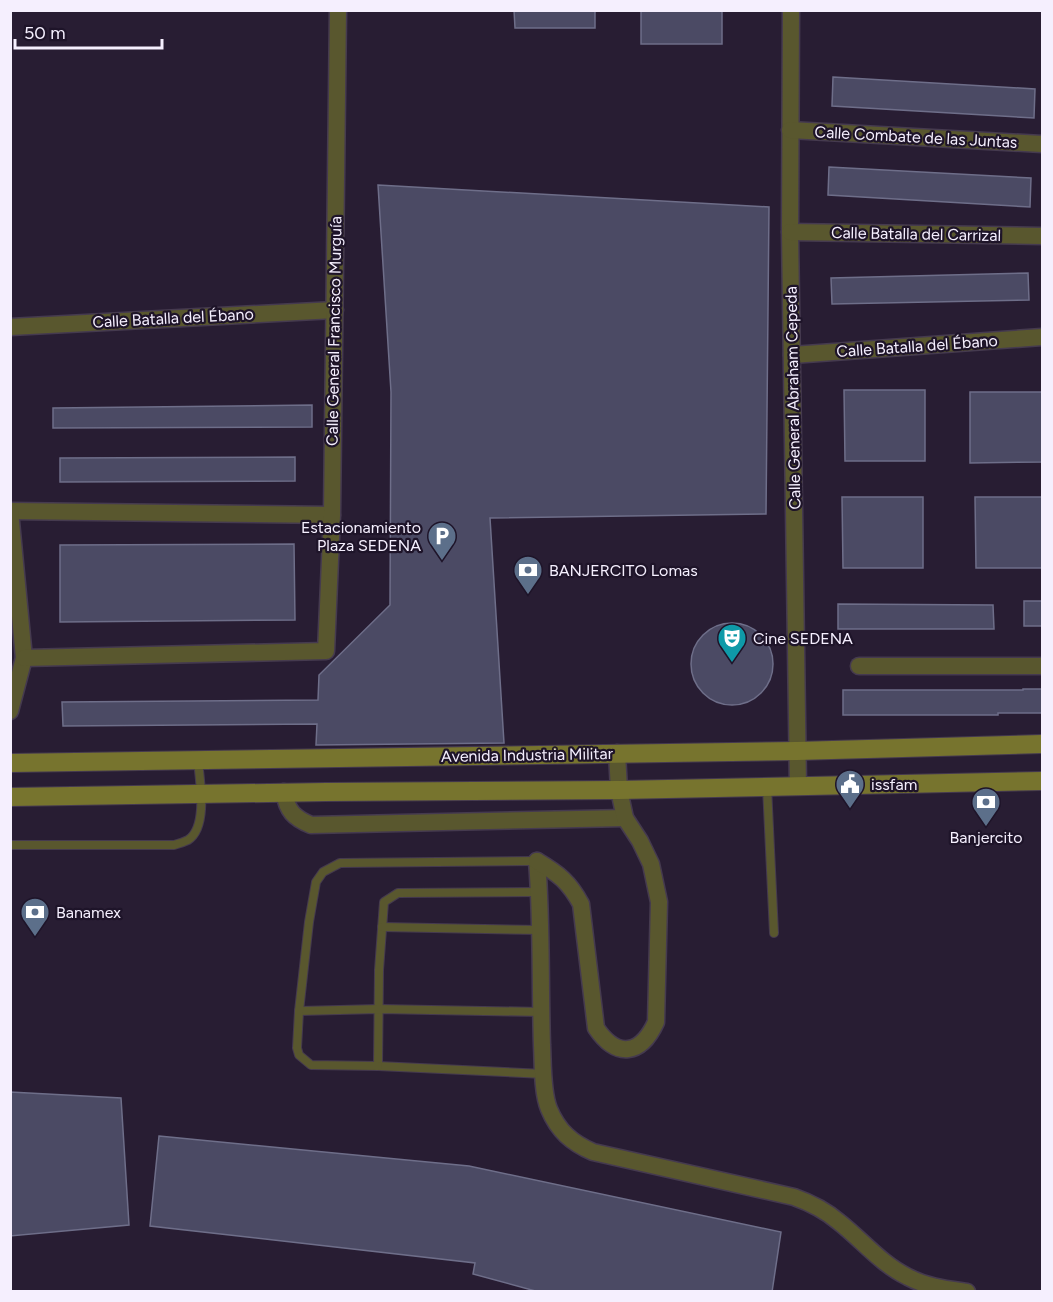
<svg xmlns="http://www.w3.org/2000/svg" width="1053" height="1302" font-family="Figtree,sans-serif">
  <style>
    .building { fill: #4b4a64; stroke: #6e6e89; stroke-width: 1.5 }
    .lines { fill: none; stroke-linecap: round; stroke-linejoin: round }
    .service-casing { stroke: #453a4f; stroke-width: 10 }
    .minor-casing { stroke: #453a4f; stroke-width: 19 }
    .secondary-casing { stroke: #453a4f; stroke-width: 20 }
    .service { stroke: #59572e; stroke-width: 8 }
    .minor { stroke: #59572e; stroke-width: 16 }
    .secondary { stroke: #77742e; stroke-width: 18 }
    .labels { text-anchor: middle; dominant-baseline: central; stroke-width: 4.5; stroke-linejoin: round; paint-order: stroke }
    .street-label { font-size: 16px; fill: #f5effe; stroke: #1e1429 }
    .poi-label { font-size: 16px; fill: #f5effe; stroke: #1e1429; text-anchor: start }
  </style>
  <rect width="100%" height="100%" fill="#281d33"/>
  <!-- building -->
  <g class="building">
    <path d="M514,10H595V28H515Z"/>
    <rect x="641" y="10" width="81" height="34"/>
    <path d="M833,77L1035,89L1034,118L832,106Z"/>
    <path d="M829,167L1031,178L1030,207L828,195Z"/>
    <path d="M378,185L769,207L766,514L490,518L504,743L316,745L317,724L63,726L62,702L318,700L319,675L390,605L391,392Z"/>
    <path d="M1028,273L1029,300L832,304L831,278Z"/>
    <path d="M844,390H925V461H845Z"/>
    <path d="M970,392H1042V462L970,463Z"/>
    <path d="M312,405V427L53,428V408Z"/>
    <path d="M295,457V481L60,482V458Z"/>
    <path d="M842,497H923V568H843Z"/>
    <path d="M975,497H1042V568H976Z"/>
    <path d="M294,544L295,620L60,622V545Z"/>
    <rect x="1024" y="601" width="18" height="25"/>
    <path d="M838,604L993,605L994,629H838Z"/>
    <circle cx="732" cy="664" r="41"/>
    <path d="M1023,689H1042V713H998V715H843V690H1023Z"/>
    <path d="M10,1092L121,1098L129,1225L10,1236Z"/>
    <path d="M159,1136L469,1166L781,1232L772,1292H539L473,1274L475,1263L150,1226Z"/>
  </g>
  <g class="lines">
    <!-- service casing -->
    <g class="service-casing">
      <g id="service">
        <path d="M767,787L774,933"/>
        <path d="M10,845H174C178,844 184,842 188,840C208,827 200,782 198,761"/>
        <path d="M540,892L398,893L384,902L379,970L378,1066L544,1074"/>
        <path d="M382,927L541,930"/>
        <path d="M299,1011L379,1009L542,1012"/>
        <path d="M378,1066L311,1065L299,1055L297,1048L299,1011L309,922L316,882L323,872L340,863L537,861"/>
      </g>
    </g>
    <!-- minor casing -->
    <g class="minor-casing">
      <g id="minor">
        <path d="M791,10L790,232L798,786"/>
        <path d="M790,130L1042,144"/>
        <path d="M790,232L1042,236"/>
        <path d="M10,327L335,310"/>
        <path d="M792,355L1042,337"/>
        <path d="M10,511L332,515"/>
        <path d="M10,511L24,658L10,711"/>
        <path d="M24,658L326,651L332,515L338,10"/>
        <path d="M859,666H1042"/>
        <path d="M284,792C287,811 294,818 311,825L625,818"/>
        <path d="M537,861C542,922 540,984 542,1045C543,1063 542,1092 549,1109C558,1131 572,1143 593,1152L794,1197C811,1203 825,1210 839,1222C862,1240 881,1264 908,1277C927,1287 946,1289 967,1292"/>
        <path d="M537,861C559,874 569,882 581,904L596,1028C617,1059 641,1055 656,1022L659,902L651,864L640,841L625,818L619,790L617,753"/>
      </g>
    </g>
    <!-- secondary casing -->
    <g class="secondary-casing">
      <g id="secondary">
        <path d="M10,763L797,751L1042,744"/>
        <path d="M10,797L326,792L619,790L1042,781"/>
      </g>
    </g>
    <!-- service -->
    <use href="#service" class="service"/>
    <!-- minor -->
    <use href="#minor" class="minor"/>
    <!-- secondary -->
    <use href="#secondary" class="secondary"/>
  </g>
  <!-- icons -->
  <defs>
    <g id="parking-pin" transform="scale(1.5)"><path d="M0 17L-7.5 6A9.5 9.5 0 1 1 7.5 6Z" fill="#5c6f8a" stroke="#1e1429"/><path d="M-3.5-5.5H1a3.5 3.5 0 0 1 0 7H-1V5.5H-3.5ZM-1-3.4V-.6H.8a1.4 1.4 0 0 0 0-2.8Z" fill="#fff"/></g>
    <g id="bank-pin" transform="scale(1.5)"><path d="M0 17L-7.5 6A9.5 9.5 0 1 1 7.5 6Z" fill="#5c6f8a" stroke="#1e1429"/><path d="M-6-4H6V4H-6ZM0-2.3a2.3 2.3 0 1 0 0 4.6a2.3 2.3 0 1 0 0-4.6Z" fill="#fff"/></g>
    <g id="theatre-pin" transform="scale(1.5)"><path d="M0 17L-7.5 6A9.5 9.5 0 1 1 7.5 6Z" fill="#0f9aa8" stroke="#1e1429"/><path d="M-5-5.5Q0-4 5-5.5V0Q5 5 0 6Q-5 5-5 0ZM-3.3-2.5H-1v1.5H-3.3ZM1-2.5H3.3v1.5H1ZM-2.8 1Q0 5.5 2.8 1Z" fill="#fff"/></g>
    <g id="civic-pin" transform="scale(1.5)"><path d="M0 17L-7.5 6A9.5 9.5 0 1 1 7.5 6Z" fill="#5c6f8a" stroke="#1e1429"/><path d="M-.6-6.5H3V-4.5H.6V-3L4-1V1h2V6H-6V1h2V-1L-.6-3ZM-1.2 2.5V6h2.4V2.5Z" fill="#fff"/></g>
  </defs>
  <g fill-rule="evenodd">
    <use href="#parking-pin" x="442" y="536"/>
    <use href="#bank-pin" x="528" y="570"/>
    <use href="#theatre-pin" x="732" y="638"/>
    <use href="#civic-pin" x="850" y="784"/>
    <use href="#bank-pin" x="986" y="802"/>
    <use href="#bank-pin" x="35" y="912"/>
  </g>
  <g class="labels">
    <!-- street labels -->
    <g class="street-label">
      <text transform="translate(916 137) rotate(3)">Calle Combate de las Juntas</text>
      <text transform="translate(916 234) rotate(1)">Calle Batalla del Carrizal</text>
      <text transform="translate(173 318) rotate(-3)">Calle Batalla del Ébano</text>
      <text transform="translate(334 331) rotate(-89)">Calle General Francisco Murguía</text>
      <text transform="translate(917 346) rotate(-4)">Calle Batalla del Ébano</text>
      <text transform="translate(793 398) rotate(-91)">Calle General Abraham Cepeda</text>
      <text transform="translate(527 755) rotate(-1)">Avenida Industria Militar</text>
    </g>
    <!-- poi labels -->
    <g class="poi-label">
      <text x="421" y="527" text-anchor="end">Estacionamiento<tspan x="421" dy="18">Plaza SEDENA</tspan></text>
      <text x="549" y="570">BANJERCITO Lomas</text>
      <text x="753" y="638">Cine SEDENA</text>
      <text x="871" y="784">issfam</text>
      <text x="986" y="837" text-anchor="middle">Banjercito</text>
      <text x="56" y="912">Banamex</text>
    </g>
  </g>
  <!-- border -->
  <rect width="1053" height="1302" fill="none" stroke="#f5effe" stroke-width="24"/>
  <!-- scale -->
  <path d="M15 39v9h147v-9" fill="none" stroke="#f5effe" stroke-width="3"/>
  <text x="24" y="39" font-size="18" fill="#f5effe" stroke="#1e1429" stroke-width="4.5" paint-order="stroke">50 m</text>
</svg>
